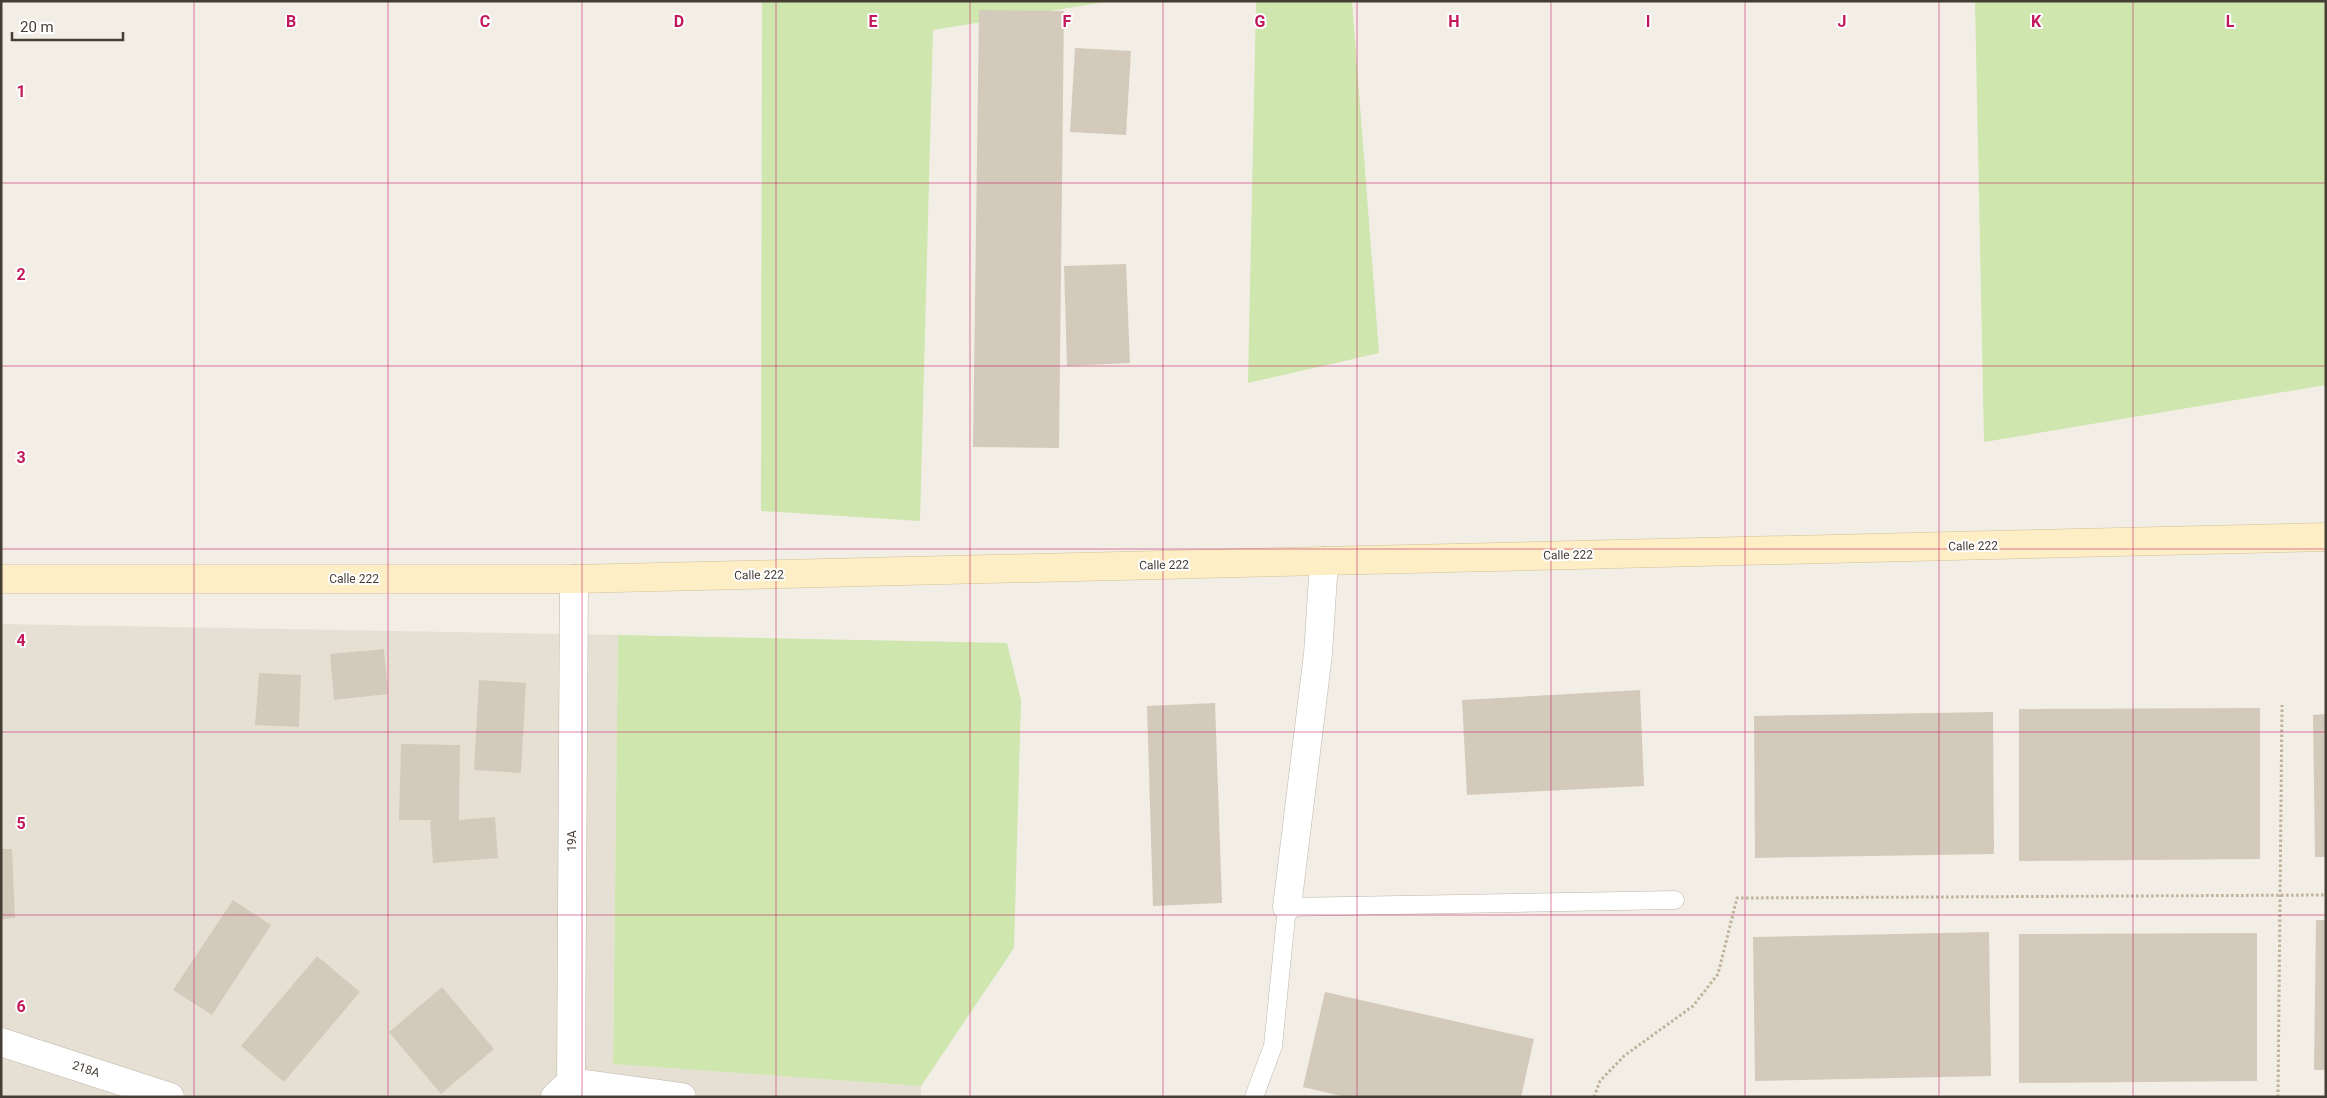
<svg xmlns="http://www.w3.org/2000/svg" width="2327" height="1098" font-family="Roboto,sans-serif">
  <style>
    .residential { fill: #e6e0d4 }
    .green { fill: #cfe6af }
    .building { fill: #d4cabb }
    .lines { fill: none; stroke-linecap: round; stroke-linejoin: round }
    .service-casing { stroke: #bdb6a9; stroke-width: 19 }
    .minor-casing { stroke: #bdb6a9; stroke-width: 29 }
    .secondary-casing { stroke: #d1c197; stroke-width: 29 }
    .path { stroke: #bfb19a; stroke-width: 3; stroke-dasharray: 2.5 2.5; stroke-linecap: butt }
    .service { stroke: #fff; stroke-width: 18 }
    .minor { stroke: #fff; stroke-width: 28 }
    .secondary { stroke: #fdeec5; stroke-width: 28 }
    .grid { fill: none; stroke: #c2185b; stroke-width: 1; stroke-opacity: 0.55 }
    .labels { text-anchor: middle; dominant-baseline: central; stroke-width: 4; stroke-linejoin: round; paint-order: stroke }
    .street-label { font-size: 12px; fill: #453e35; stroke: #fff }
    .grid-label { font-size: 16px; text-anchor: middle; font-weight: bold; fill: #c2185b; stroke: #fff; stroke-width: 4; stroke-linejoin: round; paint-order: stroke }
  </style>
  <rect width="100%" height="100%" fill="#f2eee6"/>
  <!-- residential -->
  <path class="residential" d="M1,624L618,635L613,1064L921,1086V1097H1Z"/>
  <!-- green -->
  <g class="green">
    <path d="M762,1H1111L933,30L920,521L761,511Z"/>
    <path d="M1256,1H1352L1379,353L1248,383Z"/>
    <path d="M1975,1H2326V385L1984,442Z"/>
    <path d="M618,635L1007,643L1021,700L1014,948L921,1086L613,1064Z"/>
  </g>
  <!-- building -->
  <g class="building">
    <path d="M979,10L1064,11L1059,448L973,447Z"/>
    <path d="M1075,48L1131,51L1126,135L1070,132Z"/>
    <path d="M1126,264L1130,363L1067,366L1064,266Z"/>
    <path d="M384,649L388,694L334,700L330,654Z"/>
    <path d="M259,673L301,675L299,727L255,725Z"/>
    <path d="M479,680L526,683L521,773L474,770Z"/>
    <path d="M1640,690L1644,786L1467,795L1462,700Z"/>
    <path d="M1215,703L1222,903L1153,906L1147,706Z"/>
    <path d="M2260,708V859L2019,861V709Z"/>
    <path d="M1993,712L1994,854L1755,858L1754,716Z"/>
    <path d="M2326,714V857H2315L2313,715Z"/>
    <path d="M401,744L460,745L459,820L495,817L498,858L433,863L430,822L432,820H399Z"/>
    <path d="M1,849H12L15,918L1,919Z"/>
    <path d="M233,900L271,925L212,1015L173,990Z"/>
    <path d="M2316,920H2326V1070H2314Z"/>
    <path d="M1989,932L1991,1076L1755,1081L1753,937Z"/>
    <path d="M2257,933V1081L2019,1083V934Z"/>
    <path d="M317,956L360,992L284,1082L241,1046Z"/>
    <path d="M442,987L494,1049L441,1094L389,1032Z"/>
    <path d="M1325,992L1534,1039L1521,1097H1346L1303,1087Z"/>
  </g>
  <g class="lines">
    <!-- service casing -->
    <g class="service-casing">
      <path id="service" d="M1254,1097L1273,1046L1287,907L1675,900"/>
    </g>
    <!-- minor casing -->
    <g class="minor-casing">
      <g id="minor">
        <path d="M1287,907L1318,654L1324,561"/>
        <path d="M1,1042L170,1097"/>
        <path d="M571,1082L682,1097"/>
        <path d="M555,1097L571,1082L574,579"/>
      </g>
    </g>
    <!-- secondary casing -->
    <g class="secondary-casing">
      <path id="secondary" d="M1,579H574L2326,537"/>
    </g>
    <!-- path -->
    <g class="path">
      <path d="M1594,1097L1600,1081L1624,1056L1693,1006L1718,974L1737,898L2326,895"/>
      <path d="M2278,1097L2282,705"/>
    </g>
    <!-- service -->
    <use href="#service" class="service"/>
    <!-- minor -->
    <use href="#minor" class="minor"/>
    <!-- secondary -->
    <use href="#secondary" class="secondary"/>
  </g>
  <!-- grid -->
  <path class="grid" d="M194,1V1097M388,1V1097M582,1V1097M776,1V1097M970,1V1097M1163,1V1097M1357,1V1097M1551,1V1097M1745,1V1097M1939,1V1097M2133,1V1097M1,183H2326M1,366H2326M1,549H2326M1,732H2326M1,915H2326"/>
  <g class="labels">
    <!-- street labels -->
    <g class="street-label">
      <text transform="translate(1973 546) rotate(-1)">Calle 222</text>
      <text transform="translate(1568 555) rotate(-1)">Calle 222</text>
      <text transform="translate(1164 565) rotate(-1)">Calle 222</text>
      <text transform="translate(759 575) rotate(-1)">Calle 222</text>
      <text x="354" y="579">Calle 222</text>
      <text transform="translate(572 841) rotate(-90)">19A</text>
      <text transform="translate(86 1069) rotate(18)">218A</text>
    </g>
  </g>
  <g class="grid-label">
    <text x="291" y="27">B</text>
    <text x="485" y="27">C</text>
    <text x="679" y="27">D</text>
    <text x="873" y="27">E</text>
    <text x="1067" y="27">F</text>
    <text x="1260" y="27">G</text>
    <text x="1454" y="27">H</text>
    <text x="1648" y="27">I</text>
    <text x="1842" y="27">J</text>
    <text x="2036" y="27">K</text>
    <text x="2230" y="27">L</text>
    <text x="21" y="97">1</text>
    <text x="21" y="280">2</text>
    <text x="21" y="463">3</text>
    <text x="21" y="646">4</text>
    <text x="21" y="829">5</text>
    <text x="21" y="1012">6</text>
  </g>
  <!-- border -->
  <rect width="2327" height="1098" fill="none" stroke="#453e35" stroke-width="5"/>
  <!-- scale -->
  <path d="M12 32v8h111v-8" fill="none" stroke="#453e35" stroke-width="2.5"/>
  <text x="20" y="32" font-size="15" fill="#453e35" stroke="#ffffff" stroke-width="4" paint-order="stroke">20 m</text>
</svg>
